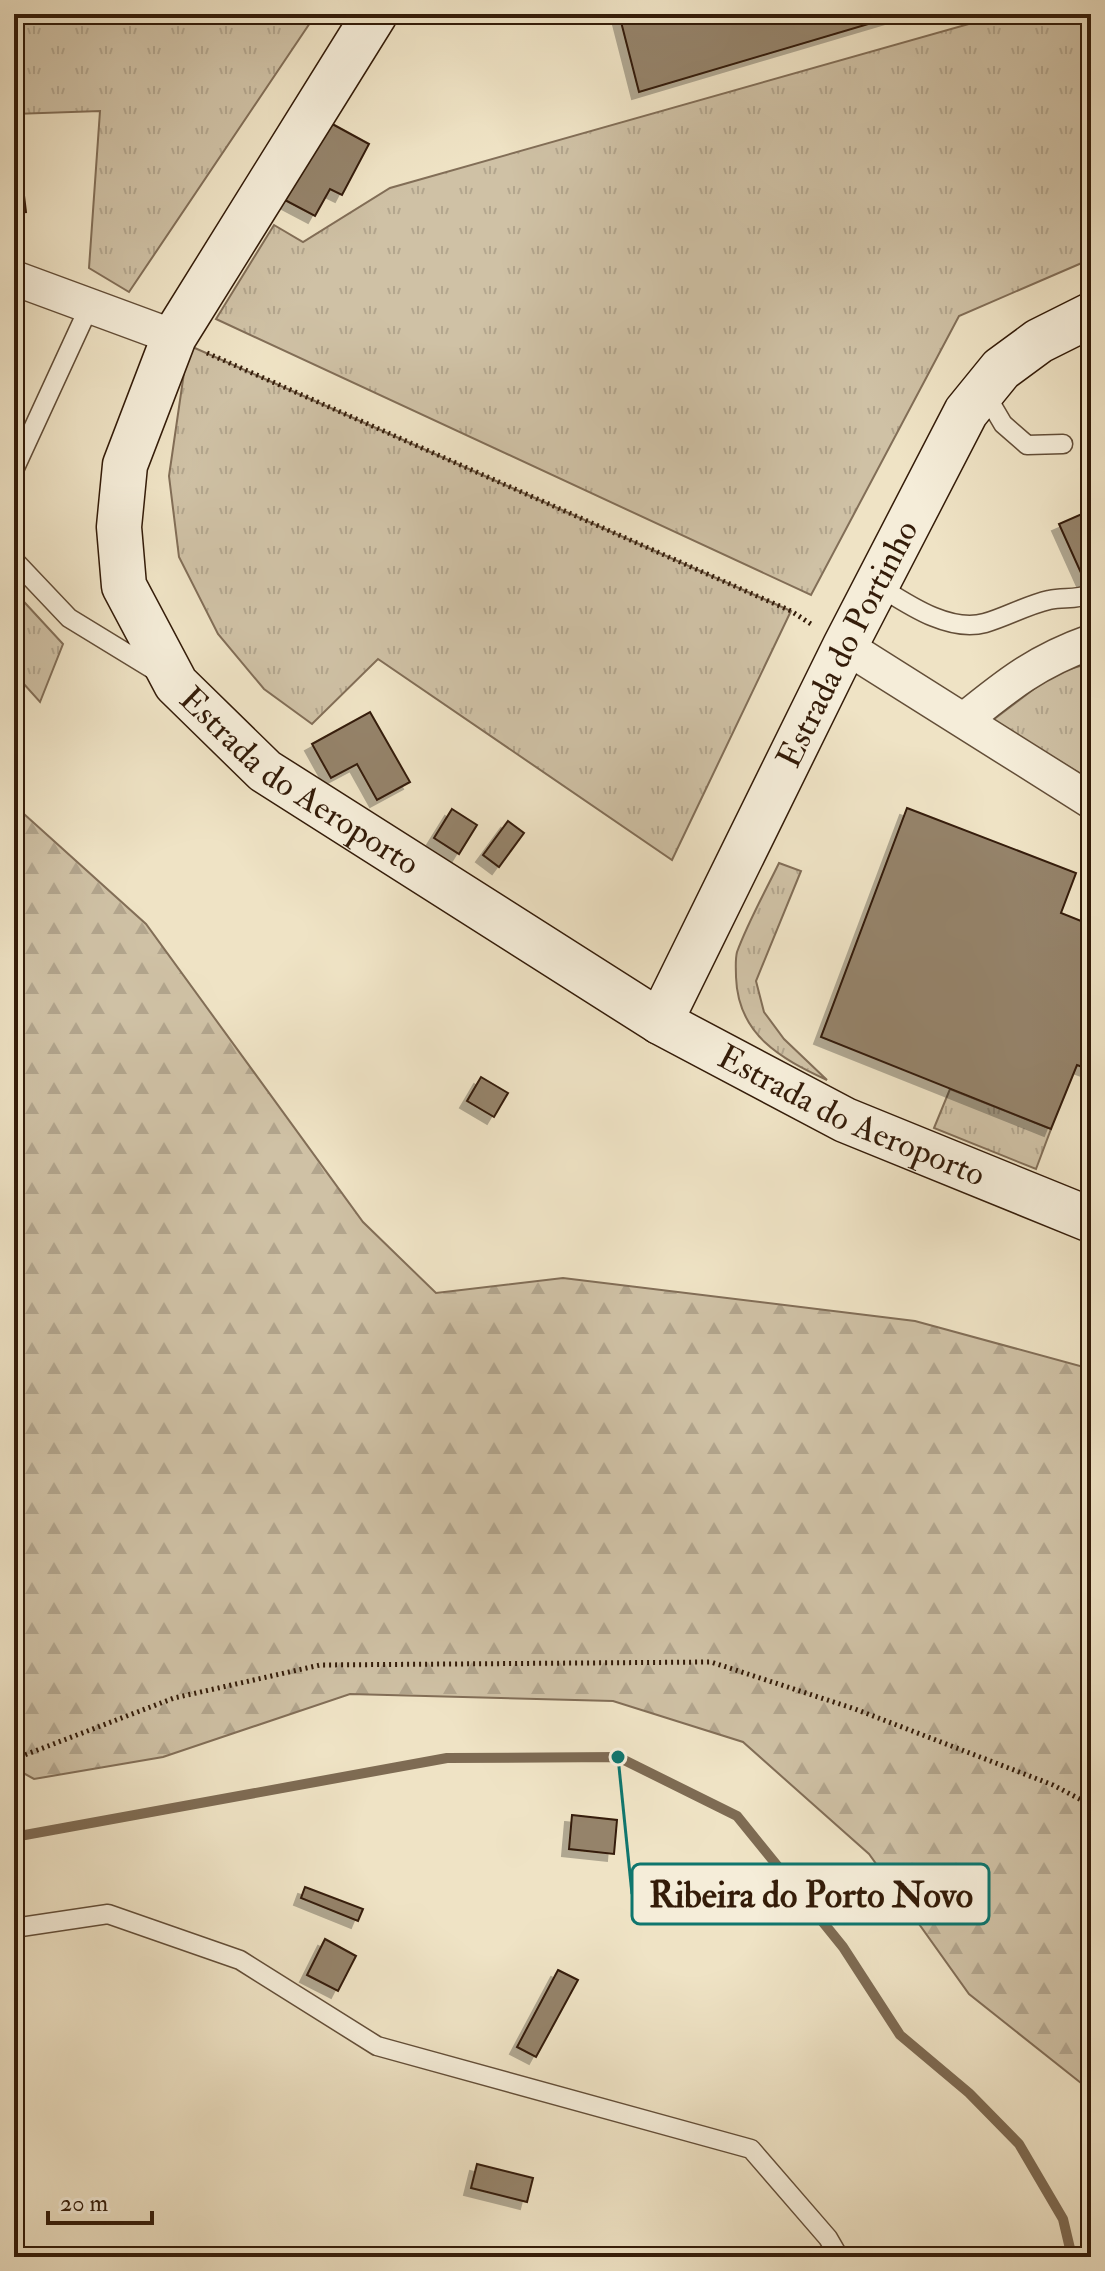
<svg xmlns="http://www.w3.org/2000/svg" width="1105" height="2271" font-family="'IM FELL Double Pica',serif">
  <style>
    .grass { fill: url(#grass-tufts); stroke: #826e57; stroke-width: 2 }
    .forest { fill: url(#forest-firs); stroke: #826e57; stroke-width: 2 }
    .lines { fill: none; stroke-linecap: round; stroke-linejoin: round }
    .stream { stroke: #7e6b53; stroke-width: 10 }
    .building { fill: #95836b; stroke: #341c09; stroke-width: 2; filter: url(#shadow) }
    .lane-casing { stroke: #634e38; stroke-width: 21 }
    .street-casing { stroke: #634e38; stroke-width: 37 }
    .secondary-casing { stroke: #341c09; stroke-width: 47 }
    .path { stroke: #341c09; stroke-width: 5; stroke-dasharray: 2 4; stroke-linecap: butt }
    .lane { stroke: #f5edd9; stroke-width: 18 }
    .street { stroke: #f5edd9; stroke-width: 34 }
    .secondary { stroke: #f5edd9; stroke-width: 44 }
    .labels { text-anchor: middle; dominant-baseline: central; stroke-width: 6; stroke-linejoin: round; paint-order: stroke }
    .street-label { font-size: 34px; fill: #341c09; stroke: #f5edd9 }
    .leader { fill: none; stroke: #0f766e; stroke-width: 3 }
    .callout-dot { fill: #0f766e; stroke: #f5edd9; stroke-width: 3 }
    .callout { fill: #f5edd9; stroke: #0f766e; stroke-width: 3 }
    .callout-label { font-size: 36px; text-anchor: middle; font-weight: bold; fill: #341c09 }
  </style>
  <defs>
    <pattern id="grass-tufts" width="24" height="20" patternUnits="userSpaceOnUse" patternTransform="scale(2)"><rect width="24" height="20" fill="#cfc1a5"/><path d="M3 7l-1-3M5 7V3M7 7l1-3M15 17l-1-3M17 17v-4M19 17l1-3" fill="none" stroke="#b2a58d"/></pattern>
    <pattern id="forest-firs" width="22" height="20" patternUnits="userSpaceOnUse" patternTransform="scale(2)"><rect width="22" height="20" fill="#cfc1a5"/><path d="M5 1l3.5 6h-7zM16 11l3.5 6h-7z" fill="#b2a58d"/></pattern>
    <filter id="shadow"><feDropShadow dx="-7" dy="7" stdDeviation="0" flood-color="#0004"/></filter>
  </defs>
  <rect width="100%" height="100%" fill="#efe3c5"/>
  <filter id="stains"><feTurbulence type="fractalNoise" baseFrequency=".0025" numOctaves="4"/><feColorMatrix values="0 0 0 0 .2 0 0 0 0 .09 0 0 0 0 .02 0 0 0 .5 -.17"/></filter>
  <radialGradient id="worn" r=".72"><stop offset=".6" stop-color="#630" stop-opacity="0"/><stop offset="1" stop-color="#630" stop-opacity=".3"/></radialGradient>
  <!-- grass -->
  <g class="grass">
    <path d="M14,14H316L129,292L89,268L100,111L14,114Z"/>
    <path d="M1004,14H1091V259L959,316L811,595L216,319L274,225L303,242L390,188Z"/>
    <path d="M188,345L791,611L672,860L378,659L312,724L264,689L218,634L179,557L169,476Z"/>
    <path d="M14,591L63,644L40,702L14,673Z"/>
    <path d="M1091,663V780L1011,732L989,723L1055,673Z"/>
    <path d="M779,863L801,871L756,981L764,1012L784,1039L827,1080C780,1058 738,1035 736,977C736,969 735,960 737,952C748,922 765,892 779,863Z"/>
    <path d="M950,1089L1051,1129L1036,1169L934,1128Z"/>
  </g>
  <!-- forest -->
  <path class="forest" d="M14,805L146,924L363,1222L436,1293L563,1278L915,1321L1091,1369V2091L969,1994L869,1854L743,1742L613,1701L350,1694L163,1757L34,1779L14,1768Z"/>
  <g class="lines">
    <!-- stream -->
    <path class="stream" d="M14,1837L447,1758L618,1757L737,1816L843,1947L900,2035L969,2093L1019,2144L1063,2219L1072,2257"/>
  </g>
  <!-- building -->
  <g class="building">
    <path d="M619,14H902L639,92Z"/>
    <path d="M325,120L369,144L342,195L330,189L315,216L283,199Z"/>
    <path d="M14,130H16L26,212L14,213Z"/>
    <path d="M1091,510V582L1086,584L1059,524Z"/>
    <path d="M370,712L410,782L377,800L357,764L331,778L312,744Z"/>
    <path d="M907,808L1076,873L1061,913L1091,925V959L1086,971L1091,973V1070L1077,1065L1051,1129L821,1037Z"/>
    <path d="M452,809L477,825L459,854L434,838Z"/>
    <path d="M508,821L524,833L499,867L483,855Z"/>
    <path d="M481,1077L508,1093L494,1117L467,1101Z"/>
    <path d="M572,1815L617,1820L614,1854L569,1849Z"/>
    <path d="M305,1887L363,1909L358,1921L301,1898Z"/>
    <path d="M325,1939L356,1956L338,1991L307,1975Z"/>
    <path d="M558,1970L578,1980L536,2057L517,2047Z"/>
    <path d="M477,2164L533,2178L527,2202L471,2188Z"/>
  </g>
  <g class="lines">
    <!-- lane casing -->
    <g class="lane-casing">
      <g id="lane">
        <path d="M983,390L1003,424L1027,445L1063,444"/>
        <path d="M14,470L90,305"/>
        <path d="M14,560L69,618L159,673"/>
        <path d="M877,585C906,603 948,633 985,623C1006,617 1027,605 1049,600C1065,597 1075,600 1091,594"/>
        <path d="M14,1928L108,1914L240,1960L377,2046L751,2149L828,2238L839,2257"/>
      </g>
    </g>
    <!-- street casing -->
    <g class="street-casing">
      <g id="street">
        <path d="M14,278L174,337"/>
        <path d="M845,646L1091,801"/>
        <path d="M964,720C1007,685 1037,661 1091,642"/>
      </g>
    </g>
    <!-- secondary casing -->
    <g class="secondary-casing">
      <g id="secondary">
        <path id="s1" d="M375,14L174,337L125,465L119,527L124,586L176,684L265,771L660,1022L845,1120L1091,1220"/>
        <path id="s2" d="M660,1022L845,646L966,412L1001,369L1039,341L1091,315"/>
      </g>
    </g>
    <!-- path -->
    <g class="path">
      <path d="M207,353L791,611L814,626"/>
      <path d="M14,1759L174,1698L320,1665L711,1662L855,1709L1053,1785L1091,1805"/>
    </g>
    <!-- lane -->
    <use href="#lane" class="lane"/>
    <!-- street -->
    <use href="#street" class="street"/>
    <!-- secondary -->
    <use href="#secondary" class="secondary"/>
  </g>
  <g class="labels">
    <!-- street labels -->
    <g class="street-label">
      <text stroke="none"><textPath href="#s2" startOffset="422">Estrada do Portinho</textPath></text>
      <text stroke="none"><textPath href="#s1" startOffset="908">Estrada do Aeroporto</textPath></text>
      <text stroke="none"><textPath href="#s1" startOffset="1556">Estrada do Aeroporto</textPath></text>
    </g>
  </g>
  <!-- callouts -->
  <path class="leader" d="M618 1757L632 1894"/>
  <circle class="callout-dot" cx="618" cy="1757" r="8"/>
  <rect class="callout" x="632" y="1864" width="357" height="60" rx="8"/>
  <g class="callout-label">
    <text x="811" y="1907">Ribeira do Porto Novo</text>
  </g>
  <!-- margin -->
  <rect width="1105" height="2271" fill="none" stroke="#efe3c5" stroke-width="48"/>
  <rect x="16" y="16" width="1073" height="2239" fill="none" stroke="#341c09" stroke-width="4"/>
  <rect x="24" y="24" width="1057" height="2223" fill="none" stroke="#341c09" stroke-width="2"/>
  <!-- scale -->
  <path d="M48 2211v12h104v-12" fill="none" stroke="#341c09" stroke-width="4"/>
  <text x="60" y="2211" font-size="24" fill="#341c09" stroke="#f5edd9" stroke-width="6" paint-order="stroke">20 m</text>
  <rect width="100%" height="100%" filter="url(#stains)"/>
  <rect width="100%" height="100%" fill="url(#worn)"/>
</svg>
